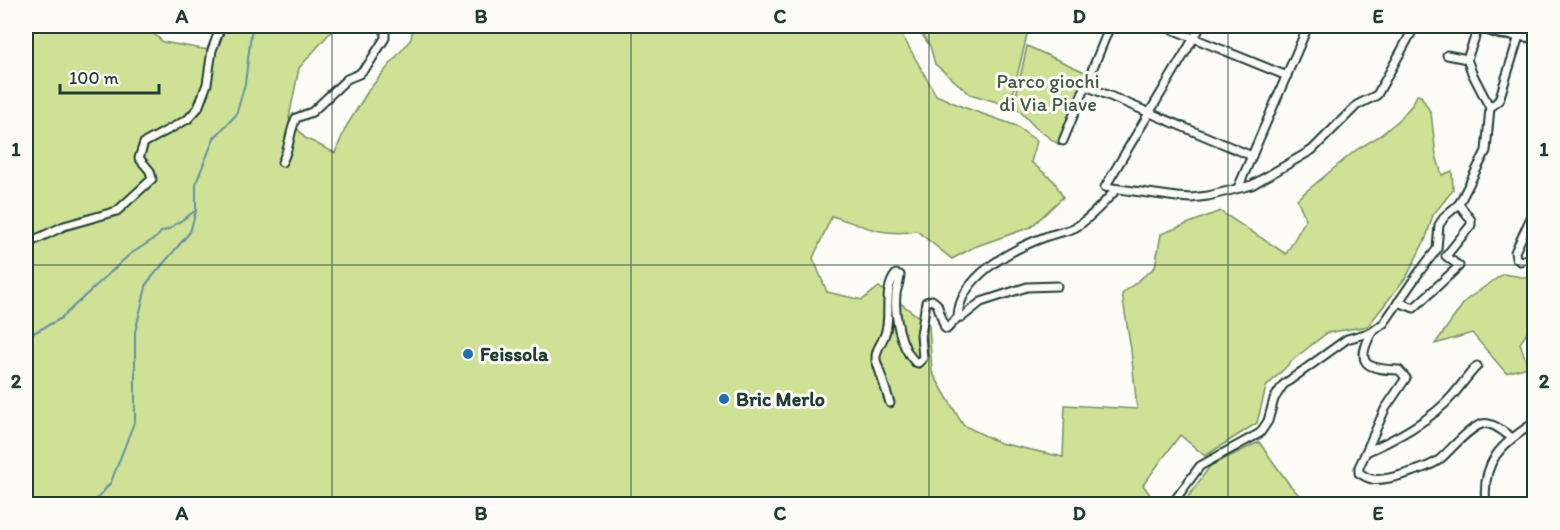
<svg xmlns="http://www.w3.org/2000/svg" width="1560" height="530" font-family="Itim,sans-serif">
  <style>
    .green { fill: #cee195; stroke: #768f64; stroke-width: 1.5 }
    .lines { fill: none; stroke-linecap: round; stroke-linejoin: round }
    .stream { stroke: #638fa4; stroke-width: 2 }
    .street-casing { stroke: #1f3d34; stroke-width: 11 }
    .secondary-casing { stroke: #1f3d34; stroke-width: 14 }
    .street { stroke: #fdfcf7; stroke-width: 7 }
    .secondary { stroke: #fdfcf7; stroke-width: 9 }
    .grid { fill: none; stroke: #1f3d34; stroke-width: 1.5; stroke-opacity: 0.55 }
    .poi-dot { fill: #1f6fb2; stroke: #fdfcf7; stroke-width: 2 }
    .labels { text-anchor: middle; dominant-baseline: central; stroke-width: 6; stroke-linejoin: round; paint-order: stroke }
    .park-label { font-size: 20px; fill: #425e47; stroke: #fdfcf7 }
    .poi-label { font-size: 20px; font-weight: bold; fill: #1f3d34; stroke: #fdfcf7; text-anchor: start }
    .neatline { fill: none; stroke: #1f3d34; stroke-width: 2 }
    .grid-label { font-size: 20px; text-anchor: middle; font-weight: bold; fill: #1f3d34 }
  </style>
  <rect width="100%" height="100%" fill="#fdfcf7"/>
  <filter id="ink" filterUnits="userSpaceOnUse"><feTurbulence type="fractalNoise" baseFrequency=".0167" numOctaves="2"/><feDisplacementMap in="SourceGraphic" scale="12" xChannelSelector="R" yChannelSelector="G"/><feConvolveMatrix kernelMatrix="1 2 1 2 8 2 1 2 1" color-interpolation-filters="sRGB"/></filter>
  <g filter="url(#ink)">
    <!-- green -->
    <g class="green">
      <path d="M26,26H145L163,42L209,50C206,72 205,99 187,115C175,126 156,133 142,141L136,159L149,178L115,208L26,241Z"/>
      <path d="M227,26H336L299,68L289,118L305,138L335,153L346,127L368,91L411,39L413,26H897L936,95L963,107L1014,125L1037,141L1031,162L1054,181L1063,197L1031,227L974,247L952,259L917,231C882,237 864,226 832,216L813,258L827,292L862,300L879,287L929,325L932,372L963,425L1000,443L1063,457L1065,405L1137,409L1131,350L1122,294L1155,267L1161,234L1220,211L1286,254L1306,219L1297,199L1356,150L1378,137L1398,121L1412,105L1417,95L1421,96L1431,113L1436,155L1442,175L1452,171L1453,190L1433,215L1426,238L1407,276L1368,326L1327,333L1295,358L1266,387L1257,423L1205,456L1180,435L1143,485L1157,504H26V247L65,229L118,214L156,180L152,170L143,157L147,145L190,122L200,110L210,85L215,51Z"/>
      <path d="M916,26H1007L1028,31L1010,106L970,94L935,64L930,46Z"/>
      <path d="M1027,46L1087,73L1058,144L1036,128L1014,105Z"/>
      <path d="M1503,274L1534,279C1534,307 1538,320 1520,343L1528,367L1506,373L1472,333L1435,344L1466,300Z"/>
      <path d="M1259,442L1289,484L1307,504H1183L1210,466Z"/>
    </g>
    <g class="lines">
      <!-- stream -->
      <g class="stream">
        <path d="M26,337L60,319L129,255L157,237L161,232L169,229L195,211"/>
        <path d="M93,504L111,482L135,420V332L147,283L190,232L196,211V183L214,138L236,115L245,84L252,26"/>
      </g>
      <!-- street casing -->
      <g class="street-casing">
        <g id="street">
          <path d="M1164,26L1287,76"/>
          <path d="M1201,26L1105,187L1177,197L1191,198L1208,196L1252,185L1312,150L1357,105L1377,95L1415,26"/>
          <path d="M1513,35L1517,26"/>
          <path d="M1447,55L1467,59"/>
          <path d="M1086,86L1252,156"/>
          <path d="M1490,108L1499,100L1519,36"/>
          <path d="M1063,141L1110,26"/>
          <path d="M282,162C290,148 289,133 296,118L312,112L347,79L359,74L368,65L385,38V26"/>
          <path d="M1238,188L1308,26"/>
          <path d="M1534,211L1515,252L1516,258L1520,261L1534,257"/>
          <path d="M26,244L64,226L117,211L152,179L150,171L139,158L144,143L188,119L198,108L207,84L212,50L221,26"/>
          <path d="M1057,286L1027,287L981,302L962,317H958C959,277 1012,249 1045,237C1055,233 1066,232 1076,227C1091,218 1104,202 1117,189"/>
          <path d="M1398,302L1414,308L1459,266L1446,256L1471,225V220L1459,204"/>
          <path d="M1372,332C1354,365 1367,369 1399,370L1406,378L1385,409L1366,452C1394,440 1433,419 1453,395C1461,386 1468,375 1477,366"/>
          <path d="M890,403L876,360C875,349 882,344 885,334C892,315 882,291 896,274L900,275C900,282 897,287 896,294C894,315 900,347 915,362L918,363L923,358L921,335L926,302L932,300L937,304L945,328L947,329L958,317"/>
          <path d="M1366,452L1359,467V473C1363,475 1368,479 1372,479C1385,482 1428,468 1439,460C1451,450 1467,429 1482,424C1492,421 1503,432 1511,437"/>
          <path d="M1172,504L1200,466L1260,433L1268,421L1274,399L1283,385L1347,339L1372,332L1384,323L1420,271L1437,249L1439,225L1445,216L1459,204L1486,151L1490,108L1472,73L1467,59L1479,26"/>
          <path d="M1486,504C1481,462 1501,444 1534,423"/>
        </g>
      </g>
      <!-- secondary casing -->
      <g class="secondary-casing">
        <path id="secondary" d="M1479,26L1499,33L1534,37"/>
      </g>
      <!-- street -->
      <use href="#street" class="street"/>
      <!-- secondary -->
      <use href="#secondary" class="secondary"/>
    </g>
  </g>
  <!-- grid -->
  <path class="grid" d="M332,26V504M631,26V504M929,26V504M1228,26V504M26,265H1534"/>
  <!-- markers -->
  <g class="poi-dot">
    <circle cx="468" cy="354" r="6"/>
    <circle cx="724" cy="399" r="6"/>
  </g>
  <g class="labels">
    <!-- park labels -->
    <g class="park-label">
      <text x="1048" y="81">Parco giochi<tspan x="1048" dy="23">di Via Piave</tspan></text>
    </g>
    <!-- poi labels -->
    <g class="poi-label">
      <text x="480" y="354">Feissola</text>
      <text x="736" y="399">Bric Merlo</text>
    </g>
  </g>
  <!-- margin -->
  <rect width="1560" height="530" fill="none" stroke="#fdfcf7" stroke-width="66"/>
  <!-- scale -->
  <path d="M60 84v9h99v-9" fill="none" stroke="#1f3d34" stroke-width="3"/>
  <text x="69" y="84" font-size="18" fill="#1f3d34" stroke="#fdfcf7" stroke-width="4.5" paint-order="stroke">100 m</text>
  <rect x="33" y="33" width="1494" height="464" class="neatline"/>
  <g class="grid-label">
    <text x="182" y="23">A</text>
    <text x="481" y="23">B</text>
    <text x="780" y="23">C</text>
    <text x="1079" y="23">D</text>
    <text x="1378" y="23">E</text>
    <text x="16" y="156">1</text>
    <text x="1544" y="156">1</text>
    <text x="16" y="388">2</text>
    <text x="1544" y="388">2</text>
    <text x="182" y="520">A</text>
    <text x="481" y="520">B</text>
    <text x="780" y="520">C</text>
    <text x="1079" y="520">D</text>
    <text x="1378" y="520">E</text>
  </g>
</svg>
